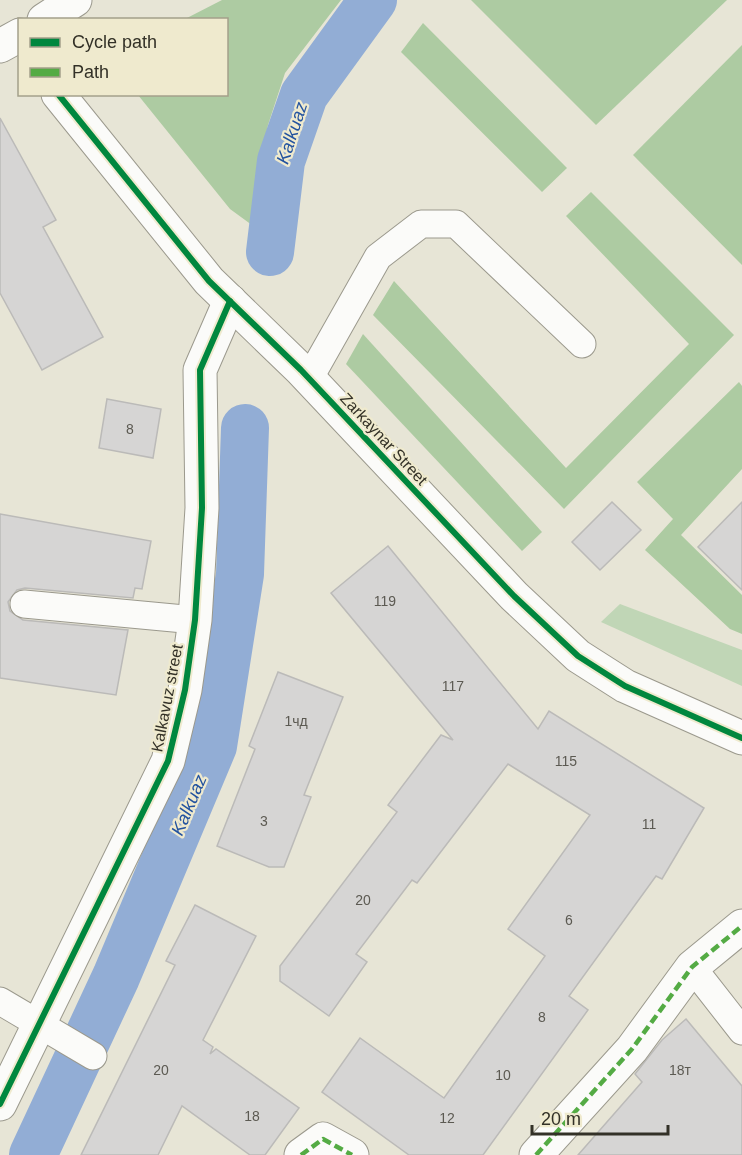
<svg xmlns="http://www.w3.org/2000/svg" width="742" height="1155" font-family="Arial,sans-serif">
  <style>
    .green { fill: #c0d6b6 }
    .forest { fill: #adcba2 }
    .lines { fill: none; stroke-linecap: round; stroke-linejoin: round }
    .canal { stroke: #92add5; stroke-width: 48 }
    .building { fill: #d6d5d4; stroke: #bbbab8; stroke-width: 1.5 }
    .lane-casing { stroke: #9b998d; stroke-width: 29 }
    .street-casing { stroke: #9b998d; stroke-width: 35 }
    .secondary-casing { stroke: #9b998d; stroke-width: 35 }
    .lane { stroke: #fbfbf9; stroke-width: 27 }
    .street { stroke: #fbfbf9; stroke-width: 33 }
    .secondary { stroke: #fbfbf9; stroke-width: 33 }
    .quiet { stroke: #54ab44; stroke-width: 4.5; stroke-dasharray: 9 4.5; stroke-linecap: butt }
    .cycleway-casing { stroke: #efeace; stroke-width: 10 }
    .cycleway { stroke: #00873e; stroke-width: 6 }
    .labels { text-anchor: middle; dominant-baseline: central; stroke-width: 4.5; stroke-linejoin: round; paint-order: stroke }
    .number-label { font-size: 14px; fill: #5c5a52 }
    .street-label { font-size: 16px; fill: #333127; stroke: #efeace }
    .water-label { font-size: 18px; font-style: italic; fill: #23539f; stroke: #efeace }
  </style>
  <rect width="100%" height="100%" fill="#e7e5d6"/>
  <!-- green -->
  <path class="green" d="M620,604L742,650V686L601,622Z"/>
  <!-- forest -->
  <g class="forest">
    <path d="M222,0H341L285,73L268,125L260,163V231L230,209L138,95L226,94V20L185,19Z"/>
    <path d="M471,0H727L596,125Z"/>
    <path d="M423,23L567,168L542,192L401,52Z"/>
    <path d="M742,45V265L633,155Z"/>
    <path d="M591,192L734,335L564,509L373,315L394,281L566,468L689,344L566,216Z"/>
    <path d="M363,334L542,532L522,551L346,364Z"/>
    <path d="M739,382L742,386V469L681,535L742,595V634L730,629L645,550L673,519L637,482Z"/>
  </g>
  <g class="lines">
    <!-- canal -->
    <g class="canal">
      <path d="M270,252L281,161L304,95L373,0"/>
      <path d="M33,1155L116,977L213,746L240,574L245,428"/>
    </g>
  </g>
  <!-- building -->
  <g class="building">
    <path d="M0,118L56,220L43,227L103,337L42,370L0,293Z"/>
    <path d="M107,399L161,409L153,458L99,448Z"/>
    <path d="M612,502L641,530L600,570L572,542Z"/>
    <path d="M742,502V590L698,547Z"/>
    <path d="M0,514L151,541L142,589L135,588L133,598L25,588L17,590L8,602L10,611L23,620L128,630L116,695L0,678Z"/>
    <path d="M388,546L538,729L549,711L704,808L662,879L656,876L569,996L588,1010L483,1155H409L322,1092L360,1038L444,1098L545,956L508,929L590,815L508,764L417,883L412,880L356,954L367,962L329,1016L280,981V966L397,812L388,805L441,735L453,740L331,593Z"/>
    <path d="M278,672L343,697L304,795L311,797L284,867H269L217,846L255,749L249,746Z"/>
    <path d="M195,905L256,936L203,1040L213,1047L210,1054L216,1049L299,1108L265,1155H250L182,1106L158,1155H81L175,965L166,961Z"/>
    <path d="M686,1019L742,1086V1155H578L642,1082L635,1074L662,1040Z"/>
  </g>
  <g class="lines">
    <!-- lane casing -->
    <g class="lane-casing">
      <g id="lane">
        <path d="M309,379L378,257L421,224H456L582,344"/>
        <path d="M24,604L195,620"/>
        <path d="M692,967L742,1031"/>
        <path d="M0,1001L93,1056"/>
      </g>
    </g>
    <!-- street casing -->
    <g class="street-casing">
      <g id="street">
        <path d="M58,94L209,281L301,370L514,596L578,656L625,686L742,738"/>
        <path d="M0,1104L168,761L185,690L195,620L202,508L200,370L230,301"/>
        <path d="M301,1155L323,1139L352,1155"/>
        <path d="M536,1155L632,1049L692,967L742,926"/>
      </g>
    </g>
    <!-- secondary casing -->
    <g class="secondary-casing">
      <g id="secondary">
        <path d="M44,20L75,0"/>
        <path d="M0,46L20,35"/>
      </g>
    </g>
    <!-- lane -->
    <use href="#lane" class="lane"/>
    <!-- street -->
    <use href="#street" class="street"/>
    <!-- secondary -->
    <use href="#secondary" class="secondary"/>
    <!-- quiet -->
    <g class="quiet">
      <path d="M301,1155L323,1139L352,1155"/>
      <path d="M536,1155L632,1049L692,967L742,926"/>
    </g>
    <!-- cycleway casing -->
    <g class="cycleway-casing">
      <g id="cycleway">
        <path d="M58,94L209,281L301,370L514,596L578,656L625,686L742,738"/>
        <path d="M0,1104L168,761L185,690L195,620L202,508L200,370L230,301"/>
      </g>
    </g>
    <!-- cycleway -->
    <use href="#cycleway" class="cycleway"/>
  </g>
  <g class="labels">
    <!-- number labels -->
    <g class="number-label">
      <text x="130" y="429">8</text>
      <text x="385" y="601">119</text>
      <text x="453" y="686">117</text>
      <text x="296" y="721">1чд</text>
      <text x="566" y="761">115</text>
      <text x="264" y="821">3</text>
      <text x="649" y="824">11</text>
      <text x="363" y="900">20</text>
      <text x="569" y="920">6</text>
      <text x="542" y="1017">8</text>
      <text x="161" y="1070">20</text>
      <text x="680" y="1070">18т</text>
      <text x="503" y="1075">10</text>
      <text x="252" y="1116">18</text>
      <text x="447" y="1118">12</text>
    </g>
    <!-- street labels -->
    <g class="street-label">
      <text transform="translate(384 439) rotate(47)">Zarkaynar Street</text>
      <text transform="translate(167 698) rotate(-79)">Kalkavuz street</text>
    </g>
    <!-- water labels -->
    <g class="water-label">
      <text transform="translate(292 133) rotate(-72)">Kalkuaz</text>
      <text transform="translate(189 805) rotate(-67)">Kalkuaz</text>
    </g>
  </g>
  <!-- legend -->
  <rect x="18" y="18" width="210" height="78" fill="#efeace" stroke="#a4a08b" stroke-width="1.5"/>
  <rect x="30" y="38" width="30" height="9" fill="#00873e" stroke="#a4a08b" stroke-width="1.5"/>
  <text x="72" y="48" font-size="18" fill="#333127">Cycle path</text>
  <rect x="30" y="68" width="30" height="9" fill="#54ab44" stroke="#a4a08b" stroke-width="1.5"/>
  <text x="72" y="78" font-size="18" fill="#333127">Path</text>
  <!-- scale -->
  <path d="M532 1125v9h136v-9" fill="none" stroke="#333127" stroke-width="3"/>
  <text x="541" y="1125" font-size="18" fill="#333127" stroke="#efeace" stroke-width="4.5" paint-order="stroke">20 m</text>
</svg>
